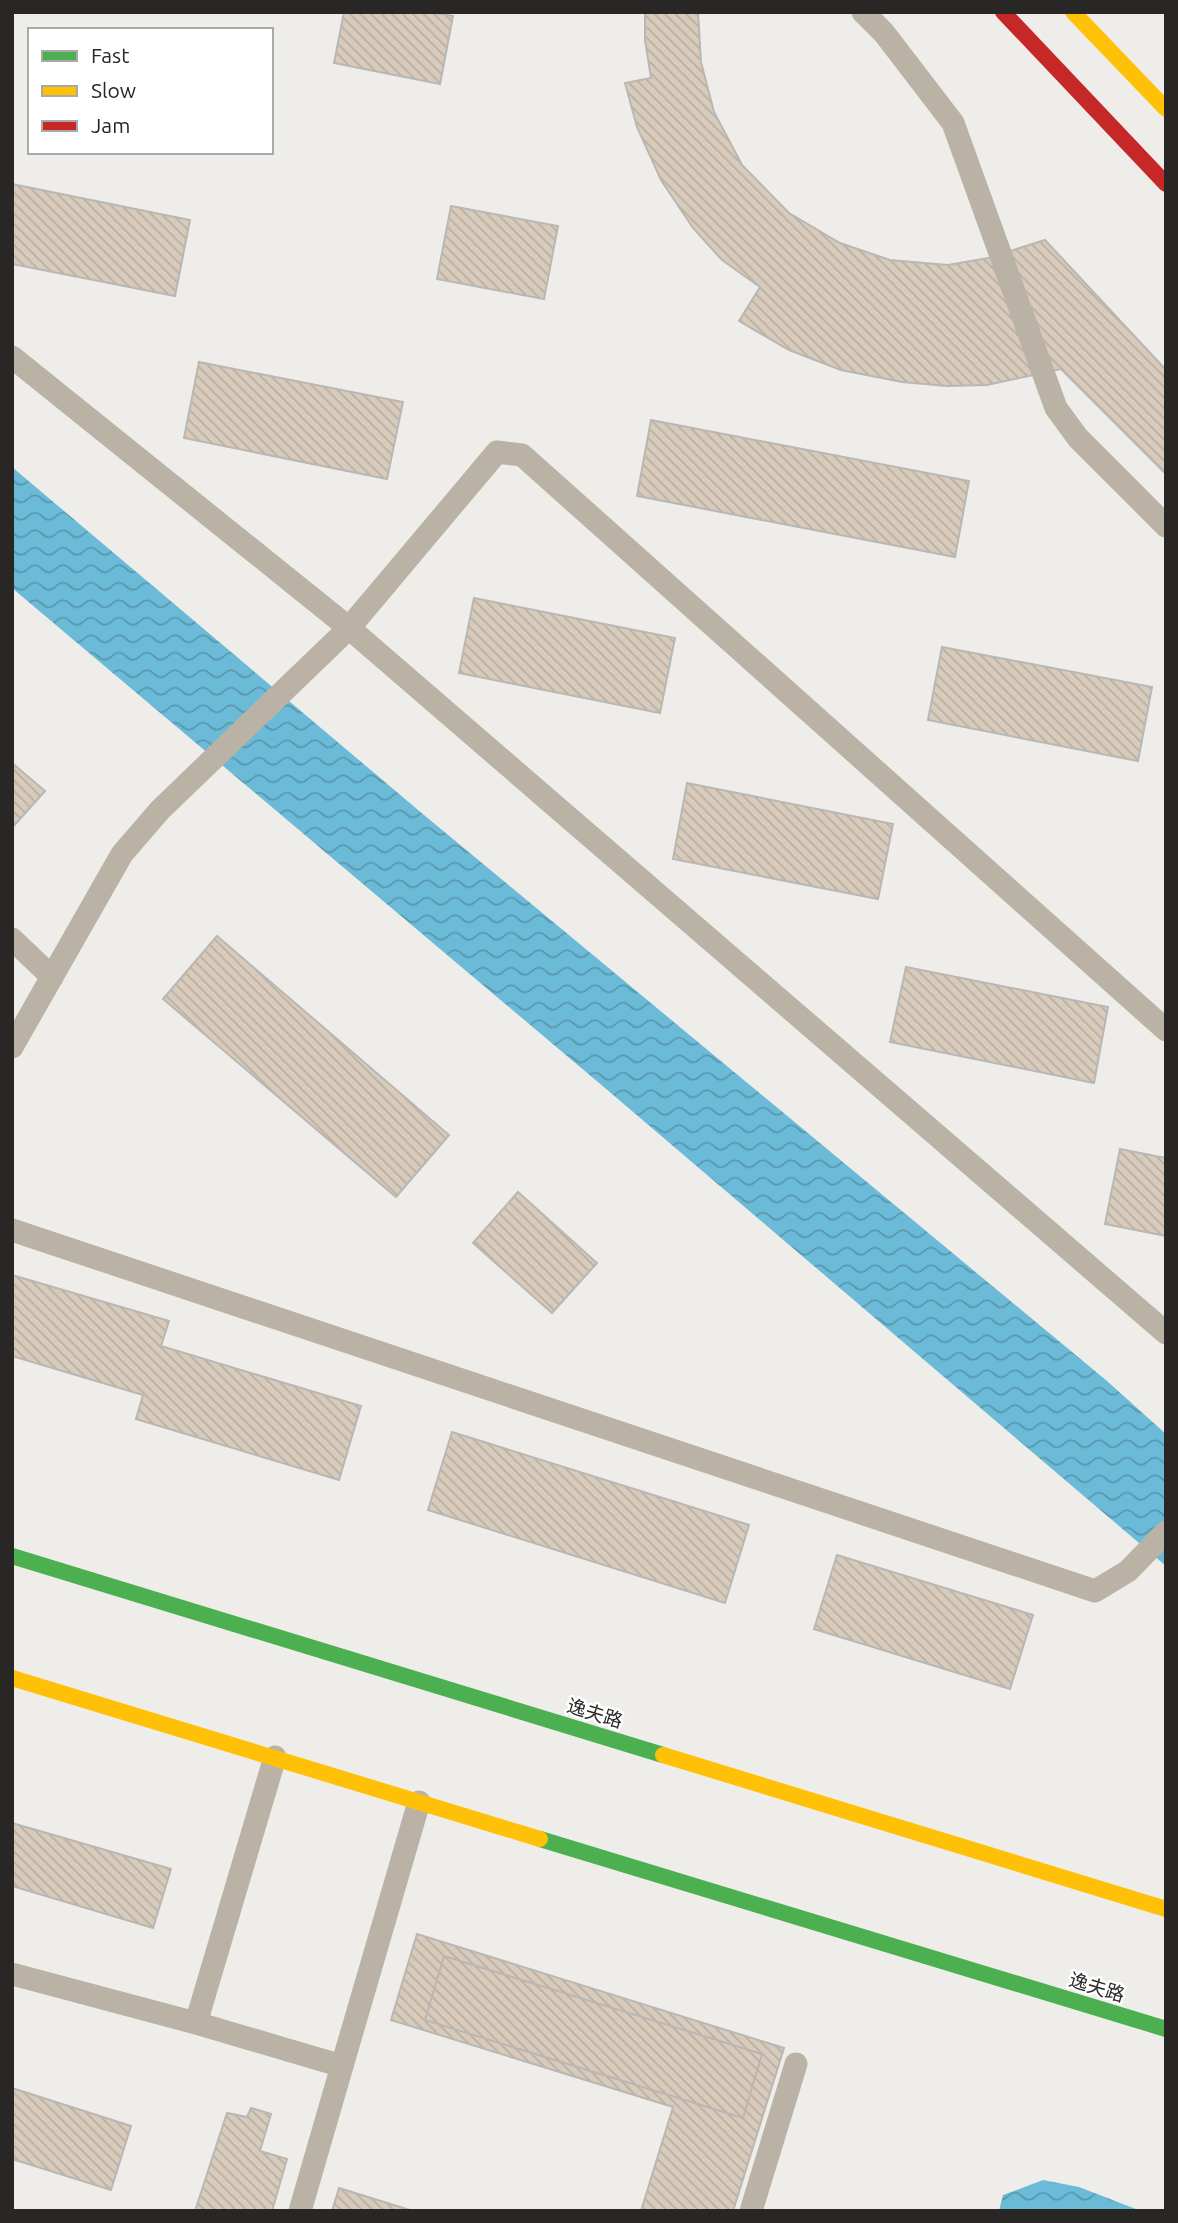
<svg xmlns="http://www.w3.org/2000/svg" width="1178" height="2223" font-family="Ubuntu,'Noto Sans SC',sans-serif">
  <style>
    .water { fill: url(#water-waves) }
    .building { fill: url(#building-back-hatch); stroke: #b9b7b4; stroke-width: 2 }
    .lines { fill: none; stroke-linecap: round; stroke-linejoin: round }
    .lane { stroke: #b9b2a5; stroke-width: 23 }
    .fast { stroke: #4caf50; stroke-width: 16 }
    .slow { stroke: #ffc107; stroke-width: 16 }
    .jam { stroke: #c62828; stroke-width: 16 }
    .labels { text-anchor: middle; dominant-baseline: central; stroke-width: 5; stroke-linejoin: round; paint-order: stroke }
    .street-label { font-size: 19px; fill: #292725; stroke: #fff }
  </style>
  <defs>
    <pattern id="water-waves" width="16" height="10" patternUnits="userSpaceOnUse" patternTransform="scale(1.75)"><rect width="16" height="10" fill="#6bbbd8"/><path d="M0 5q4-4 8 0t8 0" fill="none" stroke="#5898af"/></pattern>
    <pattern id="building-back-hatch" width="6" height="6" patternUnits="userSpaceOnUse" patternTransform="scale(1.75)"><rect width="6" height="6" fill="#d8cbbc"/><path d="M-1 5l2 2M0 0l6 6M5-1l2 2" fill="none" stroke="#b9aea1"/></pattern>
  </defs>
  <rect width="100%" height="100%" fill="#efedea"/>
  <!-- water -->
  <g class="water">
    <path d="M12,467L424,815L1107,1381L1166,1434V1566L605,1088L12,588Z"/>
    <path d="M1043,2180L1079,2187L1141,2211H999L1003,2195Z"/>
  </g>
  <!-- building -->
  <g class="building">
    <path d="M344,12H431L453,16L440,84L334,63Z"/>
    <path d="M645,12H698L701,62L714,112L742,165L789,213L840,243L890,260L948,265L988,258L1045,240L1166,370V474L1061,369L987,385L947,386L902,382L841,370L789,350L739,321L760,287L722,260L693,228L661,180L637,127L625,83L651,78L645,40Z"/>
    <path d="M12,184L190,220L175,296L12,264Z"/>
    <path d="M451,206L558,226L544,299L437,279Z"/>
    <path d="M199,362L403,402L387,479L184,438Z"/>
    <path d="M651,420L969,481L955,557L637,496Z"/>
    <path d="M474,598L675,638L660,713L459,673Z"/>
    <path d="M942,647L1152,687L1138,761L928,720Z"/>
    <path d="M12,763L45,791L12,828Z"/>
    <path d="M687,783L893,824L878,899L673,859Z"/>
    <path d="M217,936L449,1135L396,1197L163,999Z"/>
    <path d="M906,967L1108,1007L1094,1083L890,1042Z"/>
    <path d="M1120,1149L1166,1158V1236L1105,1224Z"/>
    <path d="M518,1192L597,1263L552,1313L473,1243Z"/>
    <path d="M12,1275L169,1321L161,1346L361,1406L339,1480L136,1419L143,1395L12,1356Z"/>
    <path d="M452,1432L749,1525L725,1603L428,1510Z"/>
    <path d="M837,1555L1033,1615L1010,1689L814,1629Z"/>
    <path d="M12,1823L171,1869L153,1928L12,1886Z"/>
    <path d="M417,1934L784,2048L733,2211H641L673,2107L391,2020Z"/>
    <path d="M444,1956L762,2054L743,2118L425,2020Z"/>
    <path d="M12,2088L131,2126L111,2190L12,2159Z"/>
    <path d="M251,2108L271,2114L260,2151L287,2159L272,2211H195L227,2113L247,2117Z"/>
    <path d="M339,2188L413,2211H332Z"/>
  </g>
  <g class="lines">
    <!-- lane -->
    <g class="lane">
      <path d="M863,12L884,33L953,123L1056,408L1078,438L1166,526"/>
      <path d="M12,357L349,628L1166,1333"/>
      <path d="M12,939L52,977"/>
      <path d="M12,1047L122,854L160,810L349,628L497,452L522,455L1166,1030"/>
      <path d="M12,1230L1095,1591L1128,1571L1166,1532"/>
      <path d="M12,1974L196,2023L342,2066L419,1802"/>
      <path d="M196,2023L275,1757"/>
      <path d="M300,2211L342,2066"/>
      <path d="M751,2211L796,2064"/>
    </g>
    <!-- fast -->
    <g class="fast">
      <path d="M12,1556L663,1755"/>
      <path d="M540,1839L1166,2029"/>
    </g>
    <!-- slow -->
    <g class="slow">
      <path d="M1073,12L1166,109"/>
      <path d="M12,1678L540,1839"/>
      <path d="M663,1755L1166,1909"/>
    </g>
    <!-- jam -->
    <path class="jam" d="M1003,12L1166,184"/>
  </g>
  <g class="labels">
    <!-- street labels -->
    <g class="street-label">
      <text transform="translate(595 1713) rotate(17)">逸夫路</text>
      <text transform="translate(1097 1987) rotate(17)">逸夫路</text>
    </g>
  </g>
  <!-- border -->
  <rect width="1178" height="2223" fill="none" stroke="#292725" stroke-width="28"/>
  <!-- legend -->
  <rect x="28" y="28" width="245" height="126" fill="#ffffff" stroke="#a9a9a8" stroke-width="2"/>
  <rect x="42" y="51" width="35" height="10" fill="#4caf50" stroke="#a9a9a8" stroke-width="2"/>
  <text x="91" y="63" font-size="21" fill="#292725">Fast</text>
  <rect x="42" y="86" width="35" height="10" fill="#ffc107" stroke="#a9a9a8" stroke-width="2"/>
  <text x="91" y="98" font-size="21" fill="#292725">Slow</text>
  <rect x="42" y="121" width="35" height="10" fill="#c62828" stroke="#a9a9a8" stroke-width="2"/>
  <text x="91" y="133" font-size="21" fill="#292725">Jam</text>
</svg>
